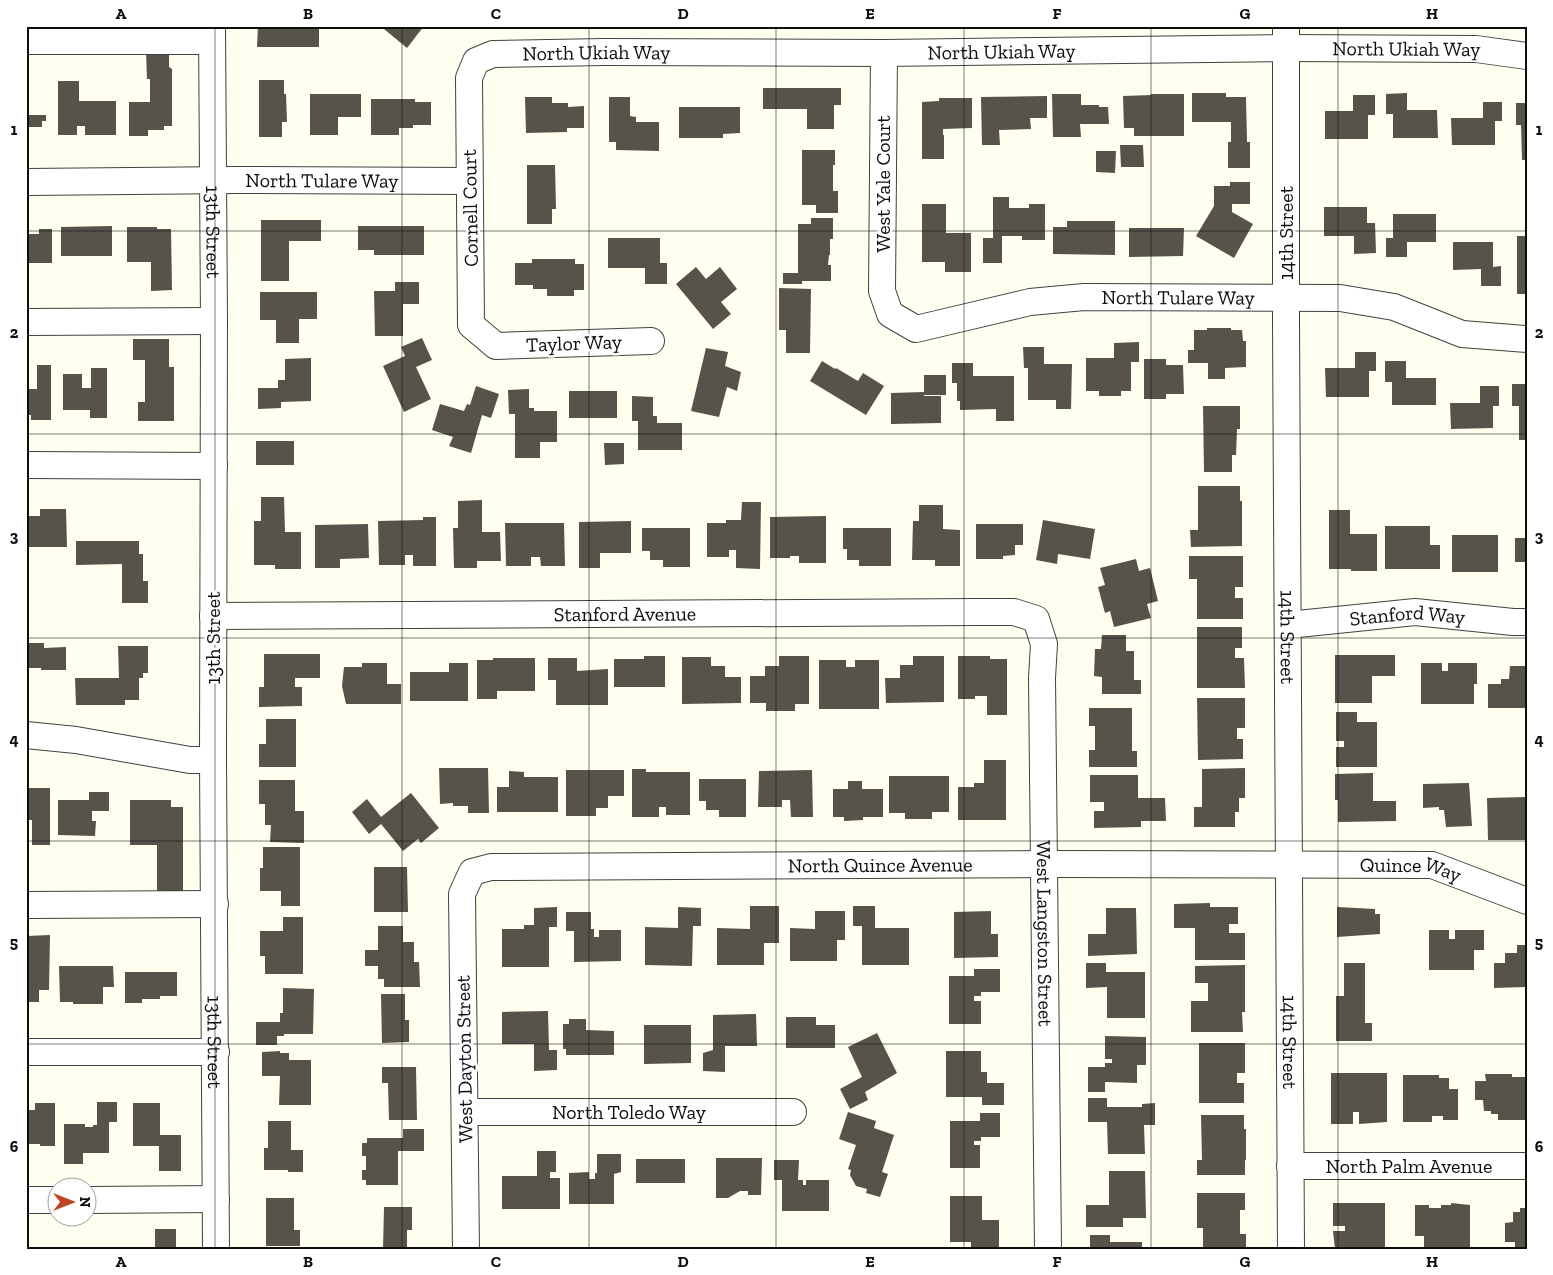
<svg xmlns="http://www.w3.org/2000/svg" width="1553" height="1275" font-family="'Zilla Slab',serif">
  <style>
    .building { fill: #57524a }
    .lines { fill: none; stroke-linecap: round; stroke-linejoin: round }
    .minor-casing { stroke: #414141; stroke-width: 28 }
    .minor { stroke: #fff; stroke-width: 26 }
    .grid { fill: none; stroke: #0e0e0e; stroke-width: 1; stroke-opacity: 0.55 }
    .labels { text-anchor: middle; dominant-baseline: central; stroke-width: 5; stroke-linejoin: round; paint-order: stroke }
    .street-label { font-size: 20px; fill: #0e0e0e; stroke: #fff }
    .neatline { fill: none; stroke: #0e0e0e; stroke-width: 2 }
    .grid-label { font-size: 16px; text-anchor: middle; font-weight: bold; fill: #0e0e0e }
  </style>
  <rect width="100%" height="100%" fill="#feffef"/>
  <!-- building -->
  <g class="building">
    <path d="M258,26H319V47H257Z"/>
    <path d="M386,26H424L407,48L384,29Z"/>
    <path d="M146,51H169V67L172,69V126H164V130H148V136H129V102H150V79H147Z"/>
    <path d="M259,80H284V94H286L287,122H282V137H259Z"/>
    <path d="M58,81H79V101H116V135H85V126H77V135H58Z"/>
    <path d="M763,88H841V105H834V129H807V109H763Z"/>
    <path d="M1192,93H1226V97H1246L1247,142H1250V168H1228V142H1231V122H1192Z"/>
    <path d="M1407,93V110H1437L1438,138H1393V114H1386V94Z"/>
    <path d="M310,94H361V117H338V135H310Z"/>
    <path d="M1052,94H1081V105H1099V107H1108L1109,124H1080L1081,137H1053Z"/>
    <path d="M1151,94H1184V136H1134V128H1124L1123,96L1151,95Z"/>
    <path d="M1353,95H1375V115H1368V139H1325V111H1353Z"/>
    <path d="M1047,96V118H1030L1031,129L999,130L1000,145H982L981,97Z"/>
    <path d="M525,97H552V103H568V107L584,106V128H567V132L526,133Z"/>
    <path d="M609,97H630V116L636,117V122H659V151L616,150V142H609Z"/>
    <path d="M939,98H972V128L943,129V135H944V159H922V102L939,101Z"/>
    <path d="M371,99H415V102H431V125H413V128H399V135H371Z"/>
    <path d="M1483,102H1502V121H1495V145H1452L1451,118H1483Z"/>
    <path d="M1516,103H1527V160H1522L1521,125H1516Z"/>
    <path d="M679,107H740V133L723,134V138H679Z"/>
    <path d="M26,115H46V121H42V127H26Z"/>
    <path d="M1120,145H1143L1144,167H1121Z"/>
    <path d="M802,150H835V165H833V191H838V213H816V205H802Z"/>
    <path d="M1096,151H1116L1115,173L1096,172Z"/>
    <path d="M527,165H555L556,209H552V224H527Z"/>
    <path d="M1230,182H1250V204H1232V212L1253,224L1234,258L1196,236L1214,206V186H1230Z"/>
    <path d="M993,197H1009V208H1029V204H1045V240H1022V236H1002V263H983V238H993Z"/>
    <path d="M922,204H946V233H971V272H945V262H922Z"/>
    <path d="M1324,207H1367V223H1375L1376,253L1354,254V236H1324Z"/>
    <path d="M1393,214H1436V242H1407V257H1386V238H1393Z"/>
    <path d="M811,218H833V239H830V255H829L828,265H831V281H802V284H783V273H798V224H811Z"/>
    <path d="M261,220H321V241H289V281H261Z"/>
    <path d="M1067,221H1115V255L1053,254V227H1067Z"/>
    <path d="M112,226V256H61V227Z"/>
    <path d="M358,226H424V255H374V250H358Z"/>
    <path d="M127,227H157V229H171L172,290L151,291V262H127Z"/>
    <path d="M1129,228H1184L1183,256L1129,257Z"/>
    <path d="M39,229H52V263H26V234H39Z"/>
    <rect x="1517" y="236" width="10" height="58"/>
    <path d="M608,238H660V263H667V284H645V268H608Z"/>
    <path d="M1453,242H1493V267L1501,266V286H1481V269L1453,270Z"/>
    <path d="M532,259H575V264H584V290H574V296H547V289H533V285H515V263H532Z"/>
    <path d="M696,267L706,279L720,267L737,289L721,302L731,314L713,329L676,284Z"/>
    <path d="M395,282H419V304H403V336H375L374,291H395Z"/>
    <path d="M779,288L811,289L810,353H786V330H779Z"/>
    <path d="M260,292H317V319H299V343H276V320H260Z"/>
    <path d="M1207,328H1231V330H1242L1243,341H1246V367L1225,368V379H1208V363H1188V350H1194V330H1207Z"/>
    <path d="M422,338L432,360L416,367L431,399L404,412L383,366L405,356L401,347Z"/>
    <path d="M133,339H169V367H174V421H138V402H145V360H133Z"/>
    <path d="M1139,342V362H1131V391H1121V396H1099V391H1086V358H1114V343Z"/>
    <path d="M1023,347H1044V364H1072L1071,409H1056V400H1028V368H1024Z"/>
    <path d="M706,348L728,352L725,366L741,372L737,391L727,387L719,417L691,411Z"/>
    <path d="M1355,352H1376V371H1369V397H1326L1325,368H1355Z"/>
    <path d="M311,358V401L281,402V408L258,409V388H278V380H285V359Z"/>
    <path d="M1144,359H1166V365H1183L1184,394H1166V399H1144Z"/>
    <path d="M822,361L835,369L836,368L858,381L863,373L884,386L866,415L810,381Z"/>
    <path d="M1385,361H1406V378H1436V405H1392V382H1385Z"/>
    <path d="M952,363H973V376H1014V421H996V409L960,410V401H957V383H952Z"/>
    <path d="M37,365H51V420H31V415H26V389H37Z"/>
    <path d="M91,368H107V418H90V410H63V374H82V388H91Z"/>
    <path d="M924,375H946V395H924V396H941V423L891,424V393L924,392Z"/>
    <path d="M1512,384H1527V440H1519V406H1512Z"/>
    <path d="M476,386L499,394L491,418L482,415L471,453L449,446L453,437L432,430L440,404L464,411L467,404L470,405Z"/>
    <path d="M1480,386H1499V406H1493V428L1451,429L1450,403H1480Z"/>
    <path d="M529,389V408H534V411H557V442H540V458H515V414H509L508,390Z"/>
    <rect x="569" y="391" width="48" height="27"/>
    <path d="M632,396L653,397V416H657V423H682V450H638V421H632Z"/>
    <path d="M1203,406H1240V429H1237L1236,455H1232V472H1204Z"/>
    <rect x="256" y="441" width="38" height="24"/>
    <path d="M604,443H624V464L605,465Z"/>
    <path d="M1198,486H1240V501H1242V546L1191,547L1190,530H1198Z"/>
    <path d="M261,497H284L285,532H301V569H275V565H254V521H261Z"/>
    <path d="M482,500V532H500L501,561H477V568H454L453,528H458V501Z"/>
    <path d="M742,502H761L760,569L736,568V550H729V557H707V523H726V520H741Z"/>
    <path d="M919,505H943V529L960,530V566H935V560H912L913,521H919Z"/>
    <path d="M40,509H66L67,547H26V516H40Z"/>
    <path d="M1329,510H1350V534H1377V571H1351V569H1329Z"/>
    <path d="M826,516V563H799V556H790V558H770V517Z"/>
    <path d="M423,517H436V566H413V555H405V565H379L378,521L423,520Z"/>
    <path d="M1043,520L1095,529L1090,559L1058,554L1057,564L1036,560Z"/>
    <path d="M631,521V553H600V568H579V522Z"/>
    <path d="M505,523H564L565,566H541L540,557H531V566H506Z"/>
    <path d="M368,524L369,558L340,559V568H315V525Z"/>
    <path d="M976,524H1023V545H1015V555L1003,556V559H976Z"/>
    <path d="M1385,526H1430V545H1440V569H1385Z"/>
    <path d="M642,528H690V567H663V560H650V551H642Z"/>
    <path d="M843,528H891V566H859V560H847V549H843Z"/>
    <rect x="1452" y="535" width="46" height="37"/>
    <rect x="1515" y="538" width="12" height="24"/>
    <path d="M76,541H139V554H143V581H148V603H122V564L76,565Z"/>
    <path d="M1189,556H1243V587H1235V598H1243V619H1197V579H1189Z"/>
    <path d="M1136,559L1139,571L1150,568L1158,601L1147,604L1151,618L1114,627L1110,611L1105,613L1098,587L1105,585L1100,568Z"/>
    <path d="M1197,627H1242V648H1235V658H1244L1245,688H1197Z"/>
    <path d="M1102,635H1126V651H1134V680H1141V694H1102V677L1094,676L1095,649H1101Z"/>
    <path d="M26,643H44V648L66,647V670H41V668H26Z"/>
    <path d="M118,646H148V673H143V678H139V700H125V705H76L75,678H119Z"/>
    <path d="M264,654H320V678H295V687H302V706L259,707V687H264Z"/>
    <path d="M1335,655H1395V676H1372V703H1335Z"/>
    <path d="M644,656H665V687H614V659H644Z"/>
    <path d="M779,656H809V704H795V711H766V703H750V676H765V666H779Z"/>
    <path d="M913,656H944V702L886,703L885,678H900V665H913Z"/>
    <path d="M958,656H990V659H1007V715H987V696H975V699H958Z"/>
    <path d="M682,657H711V666H725V677H741V703L682,704Z"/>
    <path d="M493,658H535V691H497V699H477V660H493Z"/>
    <path d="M548,658H577V671L608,669V705H556V680H548Z"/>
    <path d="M819,660H846V667H855V660H879V709H819Z"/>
    <path d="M362,663H387V684H401V704H346L342,686L344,667H362Z"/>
    <path d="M449,663H468V701H410V672H449Z"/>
    <path d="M1421,663H1442V671H1448V663H1477V684H1474V704H1421Z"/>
    <path d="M1510,666H1527V708H1488V684H1501V679H1509Z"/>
    <path d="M1197,698H1245V728H1237V739H1243V759L1198,760Z"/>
    <path d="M1089,708H1132V751H1137V767H1089V750H1095V726H1089Z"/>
    <path d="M1336,712H1357V722H1377V767H1336V747H1344V741H1336Z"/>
    <path d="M266,719H296V767H259V744H266Z"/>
    <path d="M984,760H1006V820H958V787H974V783H984Z"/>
    <path d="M439,768H488L489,813H468V806H453V803L440,804Z"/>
    <path d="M1245,768V798H1239V812H1235V827H1194V807H1202V769Z"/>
    <path d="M632,769H646V772H690V815H666V807H659V817H632Z"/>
    <path d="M566,770H624V796H608V808H596V816H566Z"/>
    <path d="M812,770L813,817H791L790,800H782V807H758L759,771Z"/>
    <path d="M509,771L524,772V777H558V812H497V787H509Z"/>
    <path d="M1373,773V801H1396V821L1338,822V800H1335V774Z"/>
    <path d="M1090,775H1138V798H1165L1166,821H1141V827L1094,828V811H1104V802H1090Z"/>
    <path d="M889,776H949V812H932V819H905V813H889Z"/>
    <path d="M699,779H746V817H719V810H706V801H699Z"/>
    <path d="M259,780H295V811H304V843L270,842L271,825H265V804H259Z"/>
    <path d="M848,781H862V789H883V817H863V820L844,821V817H833V789H848Z"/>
    <path d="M1469,783L1472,826L1446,827L1444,810H1439V807L1423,808V784Z"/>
    <path d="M26,788H50V845H32V820H26Z"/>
    <path d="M89,792H109V811H92V821H96L95,836L58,835V800H89Z"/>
    <path d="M411,793L439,828L421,843L418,839L403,851L381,824L369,834L352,812L367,799L381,817Z"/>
    <path d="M1527,797V840H1488L1487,798Z"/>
    <path d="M130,800H171V807H183V892H157V845H130Z"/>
    <path d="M263,847H300V906H281V891H260V868H263Z"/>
    <path d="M374,867H407L408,912H374Z"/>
    <path d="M1210,903V907H1238V924H1229V933H1245V960H1195V928H1174V904Z"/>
    <path d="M750,906H779V943H764V965H717V928L750,929Z"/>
    <path d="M853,906H875V928H909V965H862V926H853Z"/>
    <path d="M557,907V927H549V967H502V929H524V925H534V908Z"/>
    <path d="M678,907L701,908V926H693L692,966L645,965V927L678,928Z"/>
    <path d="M1337,907L1375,909V914H1380V934L1337,937Z"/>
    <path d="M1106,908H1136L1137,954L1088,956V934H1106Z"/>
    <path d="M815,911H845V940H837V961H790V928L815,929Z"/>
    <path d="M991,911V934H998V957L954,958V912Z"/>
    <path d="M566,912H591V929H594V937H599V930H621V961L574,962V931H566Z"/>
    <path d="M283,917H303V974H265V956H260V931H283Z"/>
    <path d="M378,926H403V942H414V962H419L420,987H384V979H378V966H365V950H378Z"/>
    <path d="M1429,930H1449V939H1455V930H1484V950H1474V970H1429Z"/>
    <path d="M50,935L49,990H39V1002H26L27,936Z"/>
    <path d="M1517,945H1527V987L1494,988V963H1505V953H1517Z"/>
    <path d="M1086,963H1106V972H1145V1018H1107V987L1086,988Z"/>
    <path d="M1344,963H1365V1023H1372V1041H1336V996H1344Z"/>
    <path d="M1245,965V1012H1242L1243,1032H1191V1001H1208V983H1195V966Z"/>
    <path d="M59,966H113L114,987H103V1004H73V1002H60Z"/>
    <path d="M974,969H1000V992H981V996H974V1001H981V1024H949V976H974Z"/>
    <path d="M125,972H177V996H160V999H142V1003H125Z"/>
    <path d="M283,988L314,989L313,1034H284V1036H277V1045H256V1022H280V1013H283Z"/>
    <path d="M381,994H405V1020H409V1042L382,1043Z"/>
    <path d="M548,1011L549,1050H557V1070L534,1071V1044H502V1012Z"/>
    <path d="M756,1014L757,1046H725V1072L703,1071V1053L713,1050V1015Z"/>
    <path d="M786,1017H816V1025H835V1048H786Z"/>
    <path d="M569,1019H586V1030L614,1031V1055H566V1049H563V1024H569Z"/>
    <path d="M644,1025H691V1063L644,1064Z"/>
    <path d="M877,1033L897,1073L865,1092L868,1100L850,1109L840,1089L862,1077L848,1047Z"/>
    <path d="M1105,1036L1146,1037V1065H1137V1083L1105,1082V1092H1088V1067H1105V1063H1112V1059H1105Z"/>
    <path d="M1199,1043H1245V1073H1237V1083H1244V1103H1199Z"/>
    <path d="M280,1051V1053H289V1060H311V1105H279L280,1076H262V1052Z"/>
    <path d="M946,1051H981V1072H987V1083H1004V1105H982V1097H946Z"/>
    <path d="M382,1067H416L417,1120H389L388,1083H382Z"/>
    <path d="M1331,1073H1387V1122L1359,1124V1112H1353V1124H1331Z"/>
    <path d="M1485,1074H1512V1077H1527V1120H1498V1114H1491V1111H1484L1483,1100H1475V1081H1486Z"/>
    <path d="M1403,1075H1439V1078H1449V1089H1458V1120H1443V1116H1432V1122H1403Z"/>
    <path d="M1088,1098H1107V1107H1142V1104L1155,1103V1125H1144L1145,1154H1108L1107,1122H1088Z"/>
    <path d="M97,1102H117V1122H109V1153H83V1164H64V1124H85V1127H93V1125H97Z"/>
    <path d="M35,1103H55V1146H40V1144H26V1110H35Z"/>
    <path d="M133,1103H160V1135H181V1171H159V1146H133Z"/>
    <path d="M848,1112L876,1121L874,1128L894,1135L882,1172L888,1174L880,1197L866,1193L867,1189L856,1186L850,1175L851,1170L848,1169L856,1145L839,1139Z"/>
    <path d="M980,1113H1000V1137H981V1141H974V1145H980V1168H950V1121H980Z"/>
    <path d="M1201,1115H1244V1129H1246V1160H1245V1175H1197V1160H1202Z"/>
    <path d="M268,1121H291V1150H303V1172H288V1170H264V1148H268Z"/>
    <path d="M403,1129H424V1151H398V1185H366V1180H362V1170H366V1156H362V1143H367V1138H403Z"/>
    <path d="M537,1151H556V1172H550V1178H560V1209H502V1176H537Z"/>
    <path d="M597,1154H621V1172L614,1174V1204H569V1173L589,1172V1179H595V1173H597Z"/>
    <path d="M716,1158H762L761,1195H748V1191H740L728,1198H716Z"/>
    <rect x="636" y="1159" width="49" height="24"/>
    <path d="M774,1160H799L798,1180H803V1185H806V1180H829V1211H782V1180H774Z"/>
    <path d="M1109,1171H1145L1146,1218H1123V1227H1086V1205H1109Z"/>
    <path d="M1197,1193H1245V1210H1240V1234H1246V1249H1203V1228H1197Z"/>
    <path d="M950,1196H982V1220H999V1249H971V1242H950Z"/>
    <path d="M266,1198H294V1230H300V1246H266Z"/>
    <path d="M1333,1203H1385V1249H1335L1333,1231H1345V1226H1333Z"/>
    <path d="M1451,1203L1470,1205V1249H1434V1247H1424V1236H1415V1205H1429V1208H1441V1205H1451Z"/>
    <path d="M384,1207H412V1230H407V1249H383Z"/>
    <path d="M1520,1208H1527V1248H1515V1242H1505V1223L1513,1222V1212H1520Z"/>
    <rect x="155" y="1229" width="21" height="20"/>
    <path d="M1090,1235H1110V1242H1142V1249H1090Z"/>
    <rect x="134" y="1247" width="17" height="2"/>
  </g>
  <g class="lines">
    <!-- minor casing -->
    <g class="minor-casing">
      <g id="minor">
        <path id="s1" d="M212,26L214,321L213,760L216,1249"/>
        <path id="s2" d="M1286,26V322L1291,1249"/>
        <path d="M26,41H212"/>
        <path id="s3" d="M884,53L882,291L890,314L916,329L1030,302L1084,297L1340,298L1394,307L1462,334L1527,339"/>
        <path id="s4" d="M26,182L236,180L469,181"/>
        <path d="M26,322L214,321"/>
        <path id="s5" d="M651,341L496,346L471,325L469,78L476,61L493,54L604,52L884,53L1286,48L1476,49L1527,56"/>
        <path d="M26,465L214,466"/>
        <path id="s6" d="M213,616L979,612H1014L1036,619L1044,644L1042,678L1048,1249"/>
        <path id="s7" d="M1288,625L1415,612L1513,622H1527"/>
        <path d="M26,735L76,740L190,760H213"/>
        <path d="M26,905L215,904"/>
        <path d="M26,1052H216"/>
        <path id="s8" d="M465,1112H793"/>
        <path id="s9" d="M1290,1166H1527"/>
        <path d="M26,1200H58"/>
        <path d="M88,1200L216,1199"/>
        <path id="s10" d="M466,1249L462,894L472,872L491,867L1045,864L1432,865L1527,901"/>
      </g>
    </g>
    <!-- minor -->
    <use href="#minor" class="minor"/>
  </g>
  <!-- grid -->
  <path class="grid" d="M215,26V1249M402,26V1249M589,26V1249M776,26V1249M964,26V1249M1151,26V1249M1338,26V1249M26,231H1527M26,434H1527M26,638H1527M26,841H1527M26,1044H1527"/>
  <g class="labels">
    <!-- street labels -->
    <g class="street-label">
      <text stroke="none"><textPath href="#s5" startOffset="1385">North Ukiah Way</textPath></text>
      <text stroke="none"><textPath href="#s5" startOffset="980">North Ukiah Way</textPath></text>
      <text stroke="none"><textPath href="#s5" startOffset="575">North Ukiah Way</textPath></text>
      <text stroke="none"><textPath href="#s4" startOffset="296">North Tulare Way</textPath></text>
      <text transform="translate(883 184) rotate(-90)">West Yale Court</text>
      <text transform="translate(470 208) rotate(-91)">Cornell Court</text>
      <text stroke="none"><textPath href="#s1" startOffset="206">13th Street</textPath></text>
      <text transform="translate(1286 233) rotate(-90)">14th Street</text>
      <text stroke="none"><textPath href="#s3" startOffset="558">North Tulare Way</textPath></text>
      <text transform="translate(574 343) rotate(-2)">Taylor Way</text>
      <text stroke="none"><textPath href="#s6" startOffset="412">Stanford Avenue</textPath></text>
      <text stroke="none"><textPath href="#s7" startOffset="120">Stanford Way</textPath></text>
      <text stroke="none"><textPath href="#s2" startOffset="611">14th Street</textPath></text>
      <text transform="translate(213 638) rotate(-90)">13th Street</text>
      <text stroke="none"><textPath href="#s10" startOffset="788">North Quince Avenue</textPath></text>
      <text stroke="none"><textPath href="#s10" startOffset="1319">Quince Way</textPath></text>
      <text stroke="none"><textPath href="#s6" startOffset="1140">West Langston Street</textPath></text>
      <text stroke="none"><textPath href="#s1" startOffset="1016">13th Street</textPath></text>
      <text stroke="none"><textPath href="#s2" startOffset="1016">14th Street</textPath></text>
      <text transform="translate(464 1059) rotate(-91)">West Dayton Street</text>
      <text stroke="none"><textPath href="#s8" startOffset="164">North Toledo Way</textPath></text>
      <text stroke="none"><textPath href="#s9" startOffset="119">North Palm Avenue</textPath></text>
    </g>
  </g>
  <!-- border -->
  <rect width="1553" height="1275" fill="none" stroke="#ffffff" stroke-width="55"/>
  <!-- north arrow -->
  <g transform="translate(72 1202) rotate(90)"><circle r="24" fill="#ffffff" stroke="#9f9f9f"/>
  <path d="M0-4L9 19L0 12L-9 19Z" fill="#c04623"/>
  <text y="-8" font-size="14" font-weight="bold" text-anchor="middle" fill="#0e0e0e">N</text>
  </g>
  <rect x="28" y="28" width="1498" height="1220" class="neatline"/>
  <g class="grid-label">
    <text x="121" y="19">A</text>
    <text x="308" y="19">B</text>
    <text x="496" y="19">C</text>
    <text x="683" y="19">D</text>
    <text x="870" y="19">E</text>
    <text x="1057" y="19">F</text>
    <text x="1245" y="19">G</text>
    <text x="1432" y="19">H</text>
    <text x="14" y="135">1</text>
    <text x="1539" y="135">1</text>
    <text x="14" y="338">2</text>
    <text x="1539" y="338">2</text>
    <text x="14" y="542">3</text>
    <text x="1539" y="542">3</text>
    <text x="14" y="745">4</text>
    <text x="1539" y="745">4</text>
    <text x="14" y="948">5</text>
    <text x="1539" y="948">5</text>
    <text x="14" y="1152">6</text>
    <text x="1539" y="1152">6</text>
    <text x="121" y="1267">A</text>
    <text x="308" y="1267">B</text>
    <text x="496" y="1267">C</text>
    <text x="683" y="1267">D</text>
    <text x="870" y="1267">E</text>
    <text x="1057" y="1267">F</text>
    <text x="1245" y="1267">G</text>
    <text x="1432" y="1267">H</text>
  </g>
</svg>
